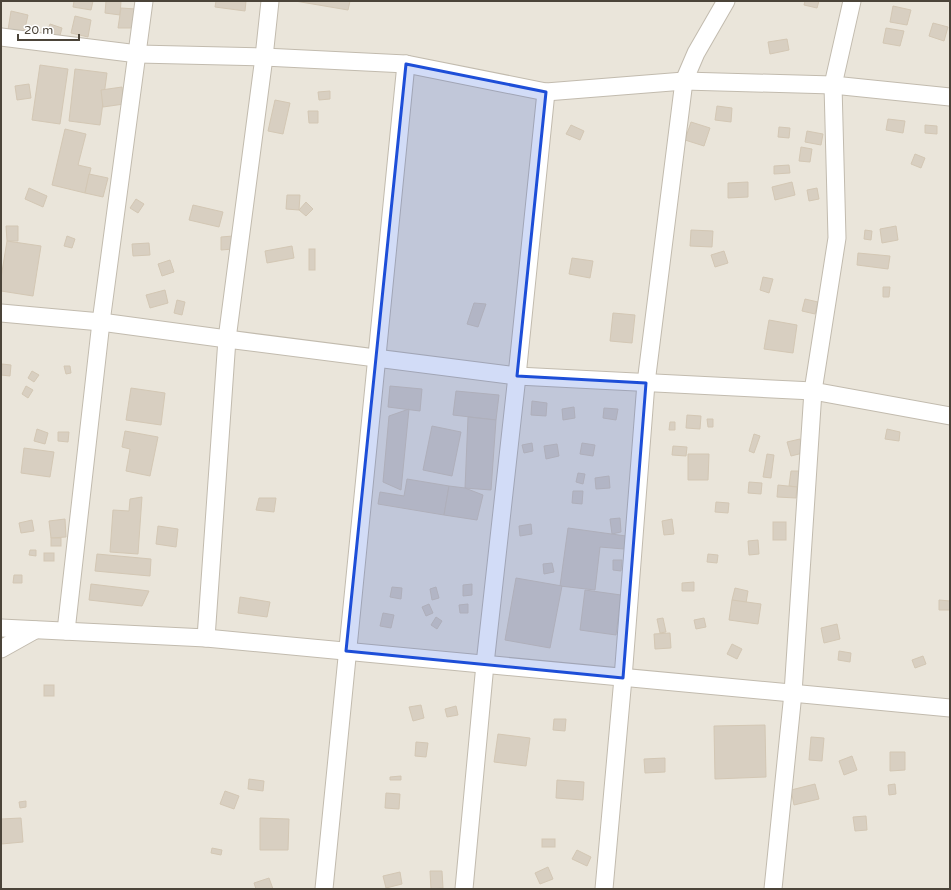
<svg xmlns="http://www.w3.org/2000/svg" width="951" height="890" font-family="'Varela Round',sans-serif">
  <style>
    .residential { fill: #eae5da }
    .building { fill: #d8cfc1; stroke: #d3c7b4 }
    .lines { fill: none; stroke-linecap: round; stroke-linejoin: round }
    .street-casing { stroke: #c2bbae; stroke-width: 19 }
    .street { stroke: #fff; stroke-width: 17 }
    .marked { fill: #1d4ed8; fill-opacity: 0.2; stroke: #1d4ed8; stroke-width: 3; stroke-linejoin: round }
  </style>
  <rect width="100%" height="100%" fill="#f6f3ec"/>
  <!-- residential -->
  <rect class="residential" x="1" y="1" width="949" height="888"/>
  <!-- building -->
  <g class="building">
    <path d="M74,1H93L91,10L73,7Z"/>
    <path d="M106,1H121L120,15L105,13Z"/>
    <path d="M216,1H246L245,11L215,7Z"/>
    <path d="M295,1H350L348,10Z"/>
    <path d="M805,1H819L817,8L804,5Z"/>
    <path d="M893,6L911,10L907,25L890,22Z"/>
    <path d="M121,8L136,9L134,28H118Z"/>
    <path d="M11,11L28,15L24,33L8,30Z"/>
    <path d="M75,16L91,20L88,37L71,33Z"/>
    <path d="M933,23L948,27L944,41L929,36Z"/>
    <path d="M50,24L62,28L59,39L46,36Z"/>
    <path d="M886,28L904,31L900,46L883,43Z"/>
    <path d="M787,39L789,50L770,54L768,42Z"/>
    <path d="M40,65L68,69L60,124L32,120Z"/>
    <path d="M75,69L107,73L100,125L69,121Z"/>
    <path d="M29,84L31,98L17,100L15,86Z"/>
    <path d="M122,87L124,104L103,107L101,90Z"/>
    <path d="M330,91V99L319,100L318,92Z"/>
    <path d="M275,100L290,103L283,134L268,131Z"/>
    <path d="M717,106L732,108L731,122L715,120Z"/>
    <path d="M308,111H318V123H309Z"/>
    <path d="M888,119L905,121L903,133L886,130Z"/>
    <path d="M691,122L710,128L704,146L685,140Z"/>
    <path d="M571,125L584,131L580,140L566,134Z"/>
    <path d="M925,125L937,126V134L925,133Z"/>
    <path d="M779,127L790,128L789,138L778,137Z"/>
    <path d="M65,129L86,134L78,165L91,168L85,193L52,185Z"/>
    <path d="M807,131L823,134L821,145L805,142Z"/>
    <path d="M801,147L812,149L810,162L799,161Z"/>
    <path d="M915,154L925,158L921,168L911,164Z"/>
    <path d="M789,165L790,173L774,174V166Z"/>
    <path d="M89,174L108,178L103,197L85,193Z"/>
    <path d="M748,182V197L728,198V183Z"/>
    <path d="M792,182L795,195L775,200L772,187Z"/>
    <path d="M29,188L47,196L43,207L25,199Z"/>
    <path d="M817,188L819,199L809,201L807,190Z"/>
    <path d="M287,195H300L299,210L286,209Z"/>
    <path d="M136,199L144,204L138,213L130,208Z"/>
    <path d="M306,202L313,209L306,216L299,210Z"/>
    <path d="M193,205L223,212L219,227L189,220Z"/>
    <path d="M6,226H18V241H7Z"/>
    <path d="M896,226L898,240L882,243L880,229Z"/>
    <path d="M691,230L713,231L712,247L690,246Z"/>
    <path d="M865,230L872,231L871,240L864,239Z"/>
    <path d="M67,236L75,239L72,248L64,246Z"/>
    <path d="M233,236V249L221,250V237Z"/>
    <path d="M7,241L41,246L33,296L1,291V278Z"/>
    <path d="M149,243L150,255L133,256L132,244Z"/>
    <path d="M292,246L294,258L267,263L265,251Z"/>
    <rect x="309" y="249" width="6" height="21"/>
    <path d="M724,251L728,263L715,267L711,255Z"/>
    <path d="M858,253L890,256L888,269L857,265Z"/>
    <path d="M572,258L593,261L590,278L569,274Z"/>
    <path d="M170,260L174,272L162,276L158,264Z"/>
    <path d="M763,277L773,279L769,293L760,290Z"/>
    <path d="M883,287H890L889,297H883Z"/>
    <path d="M165,290L168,303L150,308L146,295Z"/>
    <path d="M805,299L818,302L815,314L802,311Z"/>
    <path d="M177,300L185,302L182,315L174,313Z"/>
    <path d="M474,303L486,304L478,327L467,324Z"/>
    <path d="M613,313L635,315L632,343L610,341Z"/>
    <path d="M769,320L797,325L793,353L764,349Z"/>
    <path d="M2,364L11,365L10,376L1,375Z"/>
    <path d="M64,366H70L71,373L66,374Z"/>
    <path d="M32,371L39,375L34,382L28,378Z"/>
    <path d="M26,386L33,390L28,398L22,394Z"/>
    <path d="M390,386L422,389L420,411L388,407Z"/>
    <path d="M131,388L165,393L161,425L126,420Z"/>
    <path d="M456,391L499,395L496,420L453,415Z"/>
    <path d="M532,401L547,403L546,416L531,415Z"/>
    <path d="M574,407L575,418L563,420L562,409Z"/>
    <path d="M604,408L618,409L616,420L603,418Z"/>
    <path d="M409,409L401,490L383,482L389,416Z"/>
    <path d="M687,415L701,416L700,429L686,428Z"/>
    <path d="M468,417L496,420L491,490L465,488Z"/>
    <path d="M707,419H713V427H708Z"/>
    <path d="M670,422H675V430H669Z"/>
    <path d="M432,426L461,432L452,476L423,470Z"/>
    <path d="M37,429L48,433L45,444L34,441Z"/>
    <path d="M887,429L900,432L899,441L885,439Z"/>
    <path d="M125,431L158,437L150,476L126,471L130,449L122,447Z"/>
    <path d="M58,432H69L68,442L58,441Z"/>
    <path d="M754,434L760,436L754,453L749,451Z"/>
    <path d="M800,439L803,453L791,456L787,442Z"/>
    <path d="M532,443L533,451L524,453L522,445Z"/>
    <path d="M582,443L595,445L593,456L580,454Z"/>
    <path d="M557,444L559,456L546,459L544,446Z"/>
    <path d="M673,446L687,447L686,456L672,455Z"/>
    <path d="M24,448L54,452L50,477L21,473Z"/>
    <path d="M688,454H709L708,480H688Z"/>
    <path d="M767,454L774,455L771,478L763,477Z"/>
    <path d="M791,471H800L797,487L789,486Z"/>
    <path d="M578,473L585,474L583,484L576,482Z"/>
    <path d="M609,476L610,488L596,489L595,478Z"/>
    <path d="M407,479L449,486L444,515L378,504L380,492L404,496Z"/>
    <path d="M749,482L762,483L761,494L748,493Z"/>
    <path d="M778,485L797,487L796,498L777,497Z"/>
    <path d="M449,486L465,488L483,495L477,520L444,515Z"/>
    <path d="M573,491H583L582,504L572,503Z"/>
    <path d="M142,497L138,554L110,552L113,510L129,511L130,499Z"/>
    <path d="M259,498H276L274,512L256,510Z"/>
    <path d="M716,502L729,503L728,513L715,512Z"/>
    <path d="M620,518L621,532L612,534L610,519Z"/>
    <path d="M65,519L66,537L51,538L49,521Z"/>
    <path d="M672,519L674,534L664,535L662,521Z"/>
    <path d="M32,520L34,531L21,533L19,523Z"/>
    <rect x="773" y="522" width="13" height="18"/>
    <path d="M531,524L532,534L520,536L519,526Z"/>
    <path d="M158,526L178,529L176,547L156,544Z"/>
    <path d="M568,528L626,536L624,549L600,547L595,590L560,586Z"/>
    <rect x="51" y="538" width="10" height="8"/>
    <path d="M758,540L759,554L749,555L748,541Z"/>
    <path d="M30,550H36V556L29,555Z"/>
    <rect x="44" y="553" width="10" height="8"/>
    <path d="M97,554L151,559L150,576L95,571Z"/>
    <path d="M708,554L718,555L717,563L707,562Z"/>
    <path d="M613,560H622L621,571L613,570Z"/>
    <path d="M552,563L554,572L544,574L543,564Z"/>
    <path d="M14,575H22V583H13Z"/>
    <path d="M516,578L562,586L550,648L505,640Z"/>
    <path d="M694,582V591H682V583Z"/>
    <path d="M91,584L149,591L142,606L89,600Z"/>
    <path d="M472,584V595L463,596V585Z"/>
    <path d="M392,587L402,588L401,599L390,597Z"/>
    <path d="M436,587L439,598L432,600L430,589Z"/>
    <path d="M735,588L748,591L746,603L732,600Z"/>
    <path d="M585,590L621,595L616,635L580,630Z"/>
    <path d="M240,597L270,602L267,617L238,613Z"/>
    <path d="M732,600L761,604L758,624L729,620Z"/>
    <path d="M939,600L950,601V610H939Z"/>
    <path d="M429,604L433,613L426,616L422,607Z"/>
    <path d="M468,604V613H460L459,605Z"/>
    <path d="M383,613L394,615L391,628L380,626Z"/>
    <path d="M436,617L442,621L437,629L431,625Z"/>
    <path d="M663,618L666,632L660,633L657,619Z"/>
    <path d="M704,618L706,627L696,629L694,620Z"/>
    <path d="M837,624L840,639L824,643L821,628Z"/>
    <path d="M670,633L671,648L655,649L654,634Z"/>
    <path d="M732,644L742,649L737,659L727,654Z"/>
    <path d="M839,651L851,653L850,662L838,660Z"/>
    <path d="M923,656L926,664L915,668L912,660Z"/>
    <rect x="44" y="685" width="10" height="11"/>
    <path d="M421,705L424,718L413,721L409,707Z"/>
    <path d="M456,706L458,715L447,717L445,709Z"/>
    <path d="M554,719H566L565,731L553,730Z"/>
    <path d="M765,725L766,777L715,779L714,726Z"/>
    <path d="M498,734L530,738L526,766L494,762Z"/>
    <path d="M811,737L824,738L822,761L809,760Z"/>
    <path d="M416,742L428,743L426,757L415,756Z"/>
    <path d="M890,752H905V770L890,771Z"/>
    <path d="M852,756L857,770L844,775L839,761Z"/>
    <path d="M665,758V772L645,773L644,759Z"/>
    <path d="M401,776V780H390V777Z"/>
    <path d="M249,779L264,781L263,791L248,789Z"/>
    <path d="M557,780L584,782L583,800L556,798Z"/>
    <path d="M815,784L819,799L794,805L791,790Z"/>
    <path d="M895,784L896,794L889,795L888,785Z"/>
    <path d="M225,791L239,796L234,809L220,804Z"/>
    <path d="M386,793L400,794L399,809L385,808Z"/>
    <path d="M26,801V807L20,808L19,802Z"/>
    <path d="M866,816L867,830L855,831L853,817Z"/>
    <path d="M21,818L23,842L1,844V819Z"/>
    <path d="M260,818L289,819L288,850H260Z"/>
    <rect x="542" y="839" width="13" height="8"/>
    <path d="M212,848L222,850L221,855L211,853Z"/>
    <path d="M577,850L591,857L587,866L572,859Z"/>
    <path d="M548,867L553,879L540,884L535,873Z"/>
    <path d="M430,871H442L443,888L431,889Z"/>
    <path d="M400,872L402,884L386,888L383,876Z"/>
    <path d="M269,878L273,889H256L254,883Z"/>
  </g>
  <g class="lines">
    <!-- street casing -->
    <g class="street-casing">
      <g id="street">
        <path d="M1,37L138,54L264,57L406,64L546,92L684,81L833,85L950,97"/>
        <path d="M1,313L101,322L227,339L517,376L813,391L950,416"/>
        <path d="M1,628L206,638L950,708"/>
        <path d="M66,631L101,322L144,1"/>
        <path d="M206,638L227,339L264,57L270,1"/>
        <path d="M1,649L35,630"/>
        <path d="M324,889C349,614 377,339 406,64"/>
        <path d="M464,889L485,664L517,376L546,92"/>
        <path d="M604,889L623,678L646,383L684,81L696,53L726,1"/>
        <path d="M773,889L793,693L813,391L837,238L833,85L852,1"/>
      </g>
    </g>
    <!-- street -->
    <use href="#street" class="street"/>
  </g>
  <!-- marked area -->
  <path class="marked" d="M406,64L546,92L517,376L646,383L623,678L346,651Z"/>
  <!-- border -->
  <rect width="951" height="890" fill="none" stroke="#4b4439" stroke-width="4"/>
  <!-- scale -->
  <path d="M18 34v6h61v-6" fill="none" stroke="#4b4439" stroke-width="2"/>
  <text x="24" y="34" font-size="12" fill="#4b4439" stroke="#ffffff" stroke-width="3" paint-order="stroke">20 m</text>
</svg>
